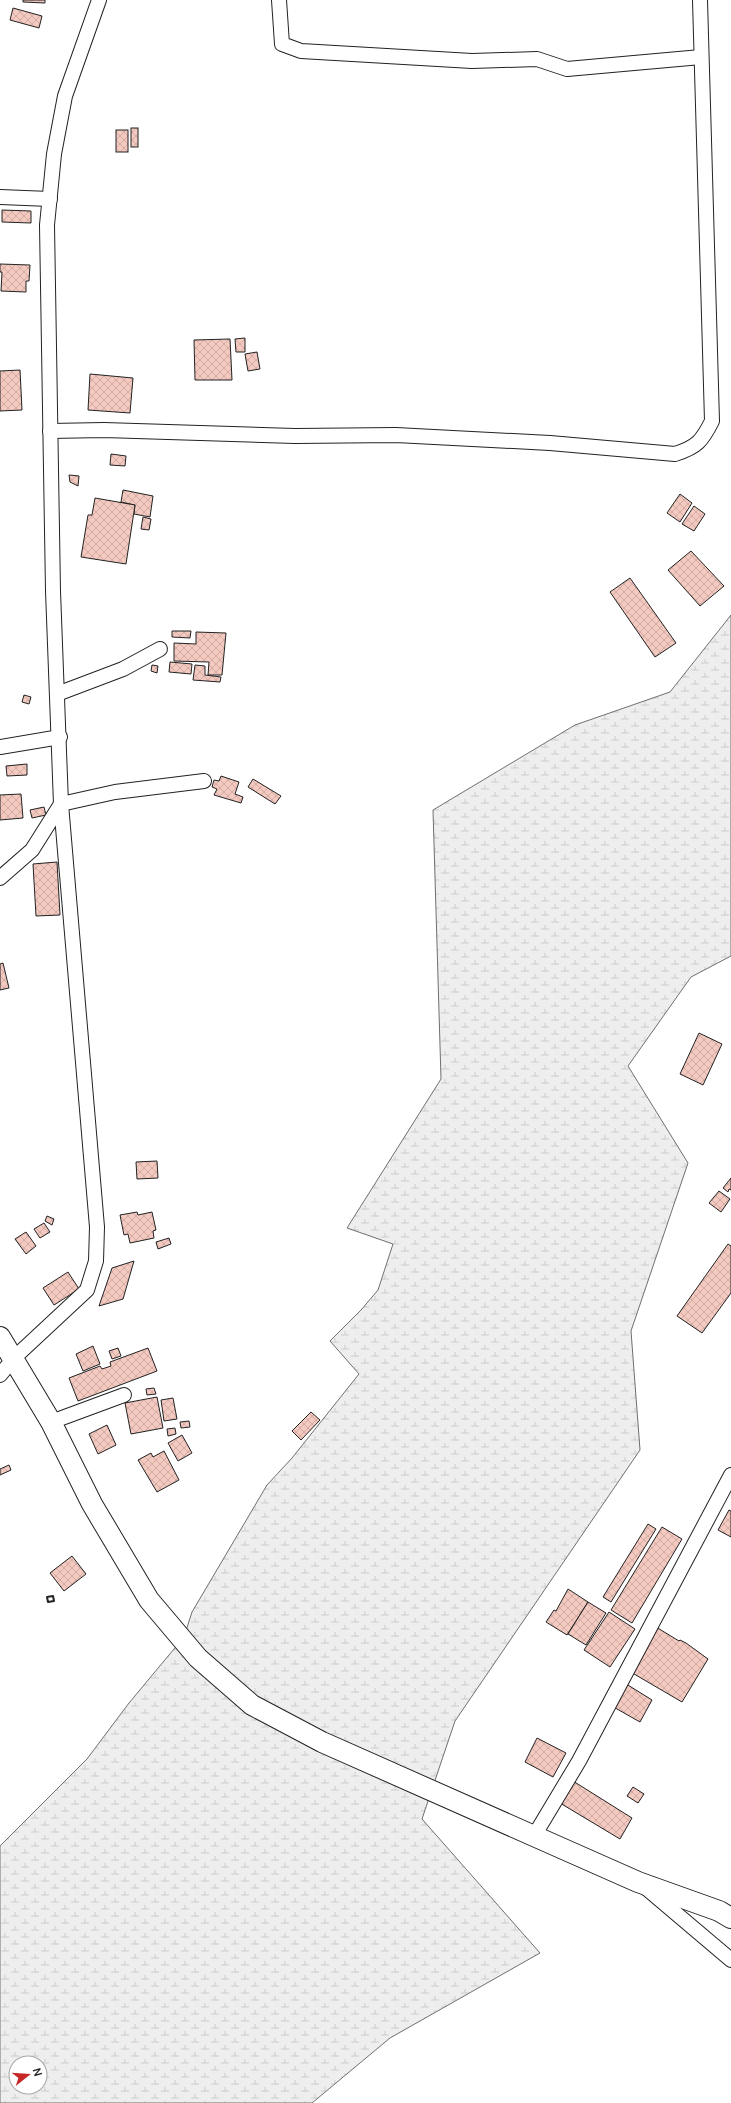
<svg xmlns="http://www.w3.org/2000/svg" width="731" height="2103" font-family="Manrope,sans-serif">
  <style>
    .wetland { fill: url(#wetland-marsh); stroke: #6f6f6f; fill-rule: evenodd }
    .building { fill: url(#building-cross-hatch); stroke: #222 }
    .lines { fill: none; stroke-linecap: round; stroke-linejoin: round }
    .minor-casing { stroke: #222; stroke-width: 16 }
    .secondary-casing { stroke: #222; stroke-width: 22 }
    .minor { stroke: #fff; stroke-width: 14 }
    .secondary { stroke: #fff; stroke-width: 20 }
    .wall { stroke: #222; stroke-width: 2 }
  </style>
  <defs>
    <pattern id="wetland-marsh" width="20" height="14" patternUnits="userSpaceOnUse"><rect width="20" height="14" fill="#eee"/><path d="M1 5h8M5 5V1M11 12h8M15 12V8" fill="none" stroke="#ccc"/></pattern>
    <pattern id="building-cross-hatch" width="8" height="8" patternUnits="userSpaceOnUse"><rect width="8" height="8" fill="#f3c9c0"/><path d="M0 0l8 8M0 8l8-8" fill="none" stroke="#d0aca5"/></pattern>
  </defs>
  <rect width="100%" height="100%" fill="#fff"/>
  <!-- wetland -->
  <path class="wetland" d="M731,615V956L691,977L628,1066L688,1163L631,1331L640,1450L455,1721L422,1819L540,1953L390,2038L312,2103H0V1846L87,1759L129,1703L184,1637L192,1612L267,1485L292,1458L359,1374L330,1341L361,1310L378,1290L393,1244L347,1228L441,1079L433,810L575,725L670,692ZM16,2063H40V2087H16Z"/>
  <!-- building -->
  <g class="building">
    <path d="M23,0H45V3L23,2Z"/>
    <path d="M13,8L42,16L39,28L10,20Z"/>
    <rect x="131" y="128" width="7" height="19"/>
    <rect x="116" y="130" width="12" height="22"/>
    <path d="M2,210L31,211V223L2,222Z"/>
    <path d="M0,264L30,265L29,281H26V292L1,291L2,272H0Z"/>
    <path d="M245,338V352H236L235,339Z"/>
    <path d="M230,339L232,380H195L194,340Z"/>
    <path d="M257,352L260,369L248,371L245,354Z"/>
    <path d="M20,370L22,410L0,411V371Z"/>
    <path d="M90,374L133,378L130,413L88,410Z"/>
    <path d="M111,454L126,456L125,466L110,465Z"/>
    <path d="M69,475L79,476L78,486L70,482Z"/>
    <path d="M123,490L153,496L150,517L134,514L135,505L121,502Z"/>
    <path d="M680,494L692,503L680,522L667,513Z"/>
    <path d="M95,498L135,505L126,564L81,557L88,515H92Z"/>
    <path d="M694,506L705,514L694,531L682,524Z"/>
    <path d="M143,517L151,519L149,530L141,529Z"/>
    <path d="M691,551L724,586L700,606L668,570Z"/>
    <path d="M630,578L676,643L655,657L610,592Z"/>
    <path d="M172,631H191L190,638L172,637Z"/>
    <path d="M196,632L226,633L222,675H208L209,662L174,661V643L196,644Z"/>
    <path d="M170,662L192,664L191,674L169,672Z"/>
    <path d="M152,665L158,666L157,673L151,671Z"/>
    <path d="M195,665L205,666V675L221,677L220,682L193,680Z"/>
    <path d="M24,695L31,697L29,704L22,702Z"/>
    <path d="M27,764V775L7,776L6,766Z"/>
    <path d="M221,776L239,782L235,794L243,797L241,803L214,795L217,789L212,787L214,780L219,781Z"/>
    <path d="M253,779L281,796L275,804L248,787Z"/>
    <path d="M21,794L23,818L0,820V795Z"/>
    <path d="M44,807L46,815L32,818L30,810Z"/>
    <path d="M57,862L60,915L36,916L33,864Z"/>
    <path d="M3,963L9,988L0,990V964Z"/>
    <path d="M699,1033L722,1044L703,1085L680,1074Z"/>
    <path d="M157,1161L158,1178L137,1179L136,1162Z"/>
    <path d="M731,1178V1190L729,1189L728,1192L723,1188Z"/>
    <path d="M719,1191L730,1199L721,1212L709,1203Z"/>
    <path d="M137,1212L138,1215L152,1212L156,1230L153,1231L154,1238L130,1243L128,1234L124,1235L120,1215Z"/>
    <path d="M47,1216L54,1219L52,1225L45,1221Z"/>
    <path d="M44,1223L50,1232L40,1238L34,1229Z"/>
    <path d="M26,1232L36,1246L26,1254L15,1239Z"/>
    <path d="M169,1238L171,1244L158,1249L156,1242Z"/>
    <path d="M728,1244L731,1246V1293L702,1333L677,1316Z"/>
    <path d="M134,1261L123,1299L99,1306L112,1268Z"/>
    <path d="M68,1272L79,1289L54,1305L43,1288Z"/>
    <path d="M93,1346L100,1364L83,1371L76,1354Z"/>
    <path d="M118,1348L121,1356L112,1359L109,1351Z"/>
    <path d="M148,1348L157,1371L78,1401L69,1378L100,1366L102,1369L111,1366L110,1362Z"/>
    <path d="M154,1388L156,1394L147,1395L146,1389Z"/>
    <path d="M157,1397L163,1428L131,1434L125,1403Z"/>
    <path d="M173,1398L177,1419L164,1421L161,1400Z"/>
    <path d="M311,1412L320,1420L301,1440L292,1431Z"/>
    <path d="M189,1421L190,1427L181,1428L180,1422Z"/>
    <path d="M107,1425L116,1445L98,1454L89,1434Z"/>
    <path d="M175,1428L176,1434L168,1436L167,1429Z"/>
    <path d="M182,1435L192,1453L178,1461L168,1443Z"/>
    <path d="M164,1451L179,1480L157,1492L138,1460L151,1453L153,1457Z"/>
    <path d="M9,1465L11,1470L0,1475V1469Z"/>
    <path d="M729,1510L731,1511V1537L718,1530Z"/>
    <path d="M648,1524L656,1529L611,1602L603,1597Z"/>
    <path d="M662,1527L682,1539L632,1623L611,1610Z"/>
    <path d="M72,1556L86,1574L64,1591L50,1573Z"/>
    <path d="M568,1589L588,1602L567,1635L546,1622L554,1610L556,1611Z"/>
    <path d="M588,1602L606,1613L586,1645L568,1634Z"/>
    <path d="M609,1612L635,1629L610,1667L584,1650Z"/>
    <path d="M656,1627L679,1641L680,1640L686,1643L708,1659L682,1702L629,1671Z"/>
    <path d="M623,1682L652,1700L640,1722L610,1705Z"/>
    <path d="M537,1738L566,1753L553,1777L525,1762Z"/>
    <path d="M573,1781L632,1818L620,1839L560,1803Z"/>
    <path d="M633,1787L644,1794L638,1803L627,1796Z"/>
  </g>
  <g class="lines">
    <!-- minor casing -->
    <g class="minor-casing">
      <g id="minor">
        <path d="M279,0L282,44L301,51L472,61L537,59L567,69L701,57"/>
        <path d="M0,197L50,199"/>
        <path d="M50,431L104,430L295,436L396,435L550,443L675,454C697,447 702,441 712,421L700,0"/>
        <path d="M57,694L123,669L160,649"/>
        <path d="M0,747L60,737"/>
        <path d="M0,878L32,850L61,804L115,792L204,781"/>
        <path d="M0,1375L14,1358L87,1290L96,1261L97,1227L61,804L53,591L47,225L54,154L65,96L99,0"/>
        <path d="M51,1422L124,1395"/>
        <path d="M534,1836L579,1761L731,1475"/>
        <path d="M646,1888L731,1960"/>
      </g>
    </g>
    <!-- secondary casing -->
    <g class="secondary-casing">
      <path id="secondary" d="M0,1337L51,1422L92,1504L149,1600L198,1658L252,1705L322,1742L534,1836L638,1882L719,1911L731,1918"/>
    </g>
    <!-- minor -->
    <use href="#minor" class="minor"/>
    <!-- secondary -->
    <use href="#secondary" class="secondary"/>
    <!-- wall -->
    <path class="wall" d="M53,1596L54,1601L48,1602L47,1597Z"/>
  </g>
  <!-- north arrow -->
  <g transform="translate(28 2075) rotate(73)"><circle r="19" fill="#ffffff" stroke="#a7a7a7"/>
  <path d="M0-3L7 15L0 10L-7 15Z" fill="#c62828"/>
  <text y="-6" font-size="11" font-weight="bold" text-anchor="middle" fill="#222222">N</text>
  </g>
</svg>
